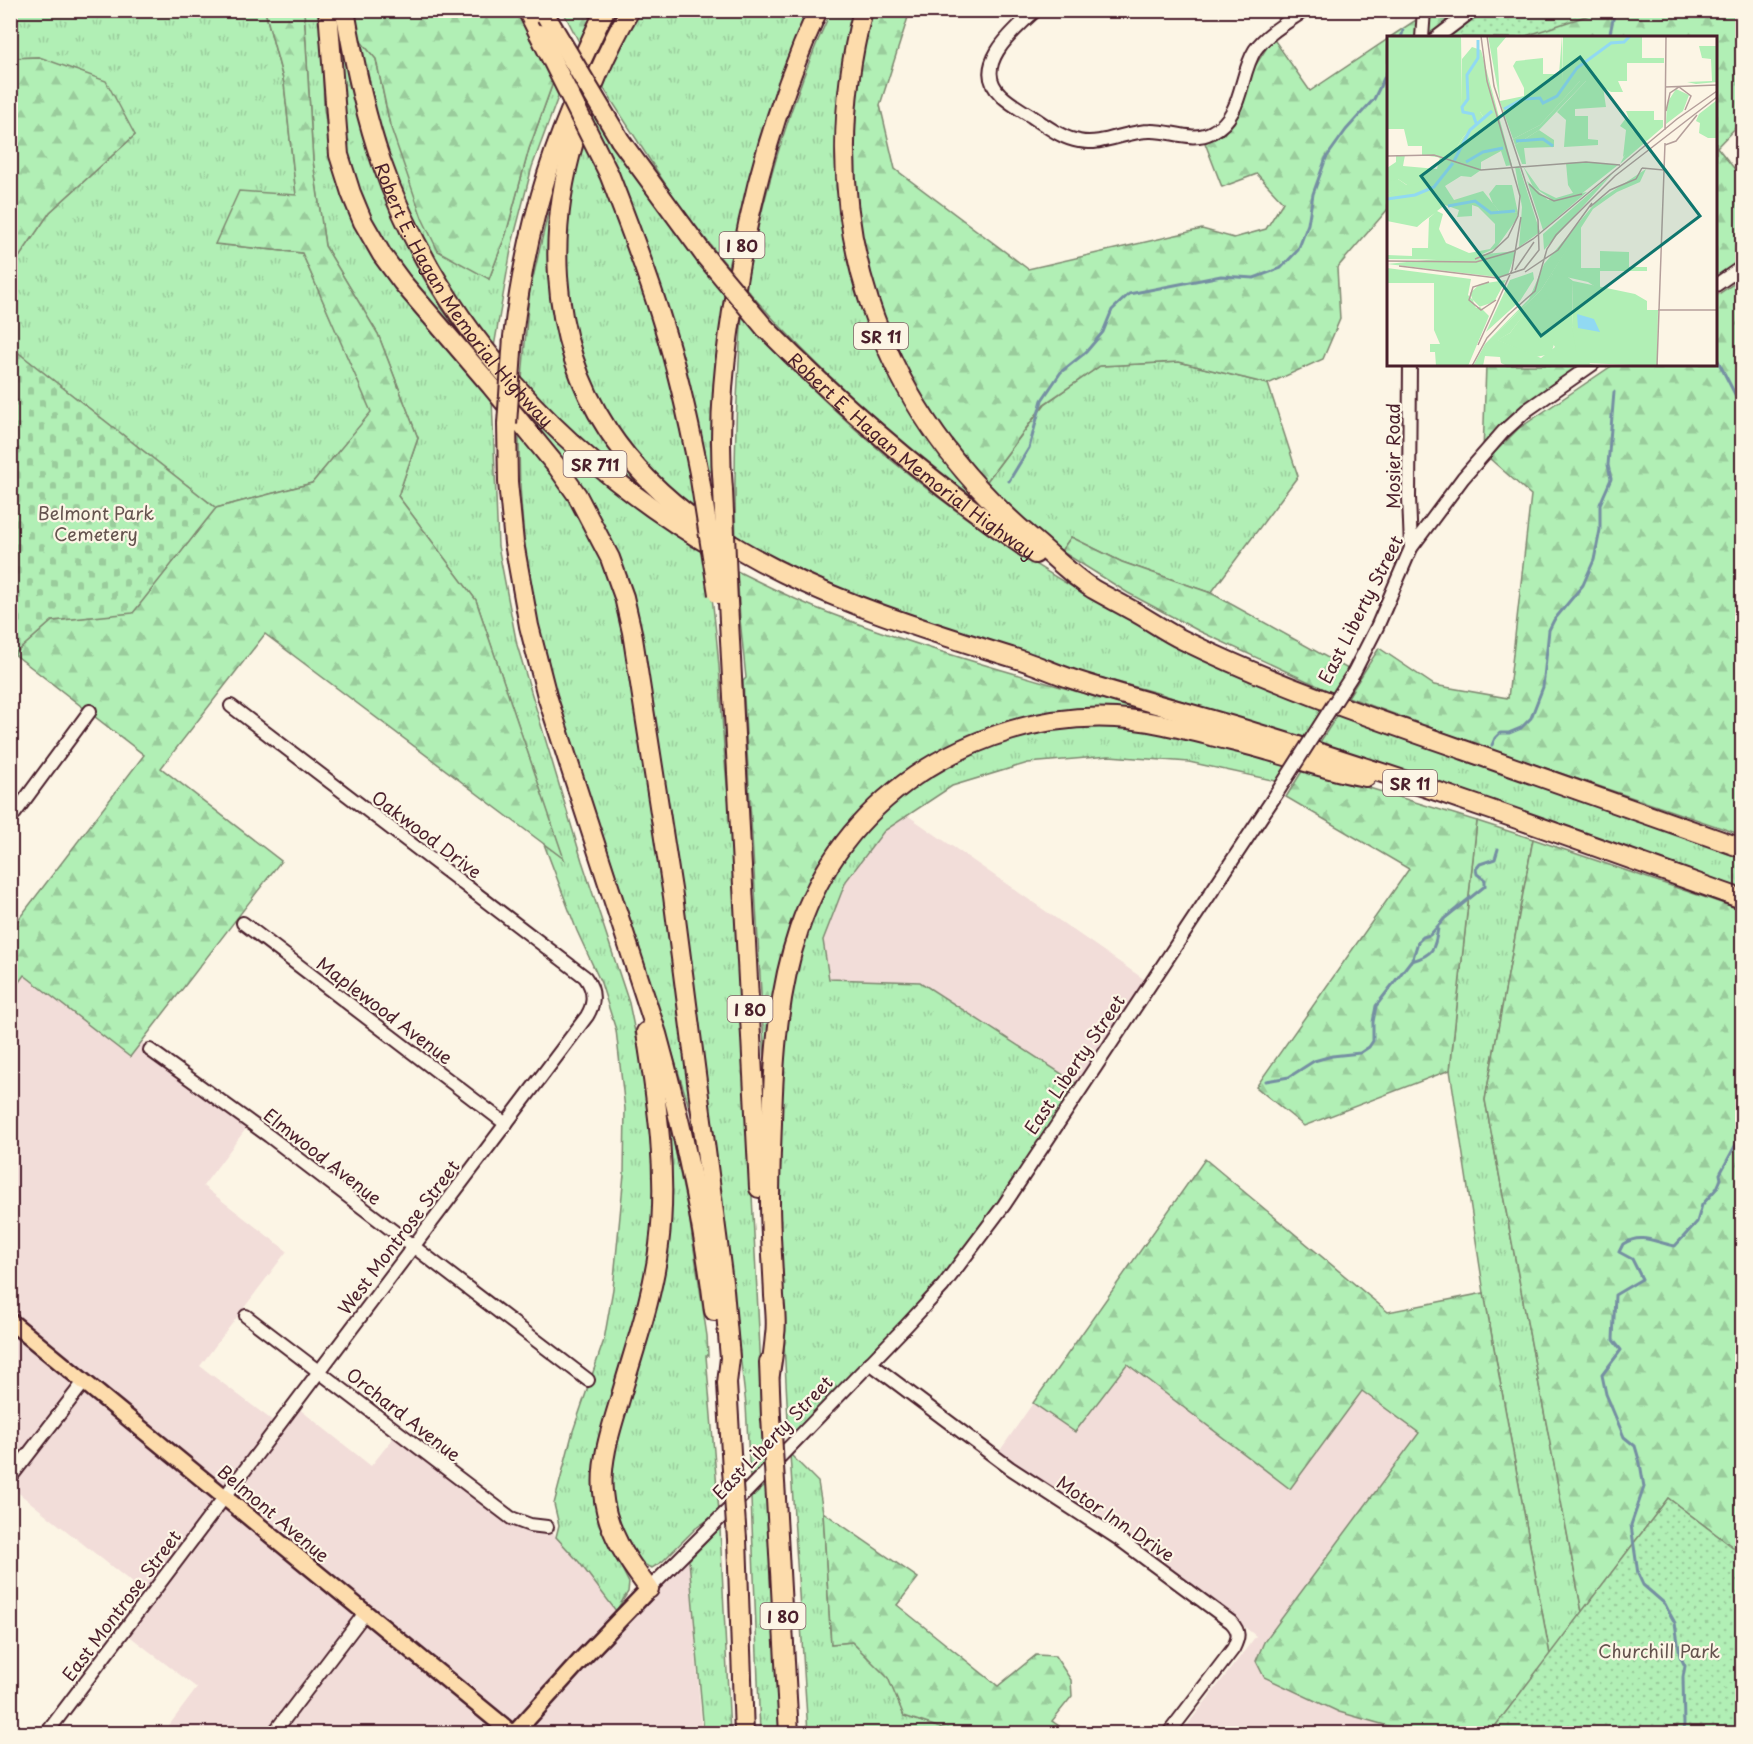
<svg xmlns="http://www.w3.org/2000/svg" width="1753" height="1744" font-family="'Playpen Sans',sans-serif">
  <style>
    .built { fill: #f2ddd9 }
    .grass { fill: url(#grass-tufts); stroke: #7e8770; stroke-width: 1.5 }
    .forest { fill: url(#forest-firs); stroke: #7e8770; stroke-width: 1.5 }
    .cemetery { fill: url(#cemetery-stones); stroke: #7e8770; stroke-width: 1.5 }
    .park { fill: url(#park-dots); stroke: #7e8770; stroke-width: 1.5 }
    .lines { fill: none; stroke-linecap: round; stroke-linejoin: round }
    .stream { stroke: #758fa2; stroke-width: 3 }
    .minor-casing { stroke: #4a1f2b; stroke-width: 16 }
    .major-casing { stroke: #4a1f2b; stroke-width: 20 }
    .highway-casing { stroke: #4a1f2b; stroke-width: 22 }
    .minor { stroke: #fcf5e5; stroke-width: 12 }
    .major { stroke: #fddcac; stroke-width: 15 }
    .highway { stroke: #fddcac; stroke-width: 18 }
    .minor-bridge-casing { stroke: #4a1f2b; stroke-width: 16; stroke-linecap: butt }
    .highway-bridge-casing { stroke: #4a1f2b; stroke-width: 22; stroke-linecap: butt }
    .minor-bridge { stroke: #fcf5e5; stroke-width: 12 }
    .highway-bridge { stroke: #fddcac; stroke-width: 18 }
    .labels { text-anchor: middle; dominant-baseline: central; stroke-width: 4.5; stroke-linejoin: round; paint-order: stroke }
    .shield { fill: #fcf5e5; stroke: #7f5f63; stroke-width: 1.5 }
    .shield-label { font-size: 16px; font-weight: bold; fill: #4a1f2b }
    .street-label { font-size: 18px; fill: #4a1f2b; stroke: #fcf5e5 }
    .park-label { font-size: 18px; fill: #64534e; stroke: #fcf5e5 }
    .inset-river { fill: none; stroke: #91d9f2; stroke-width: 3 }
    .inset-road { fill: none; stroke: #b59f9b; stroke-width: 1.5 }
    .view { fill: #0f766e; fill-opacity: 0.15; stroke: #0f766e; stroke-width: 3 }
    .inset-edge { fill: none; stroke: #4a1f2b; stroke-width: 3 }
  </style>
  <defs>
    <pattern id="grass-tufts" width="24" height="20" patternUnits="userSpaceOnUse" patternTransform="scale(1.5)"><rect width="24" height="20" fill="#b1efb5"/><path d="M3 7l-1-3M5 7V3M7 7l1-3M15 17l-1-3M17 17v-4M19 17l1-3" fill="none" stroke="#9acc9c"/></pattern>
    <pattern id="forest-firs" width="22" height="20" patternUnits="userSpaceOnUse" patternTransform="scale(1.5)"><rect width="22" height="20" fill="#b1efb5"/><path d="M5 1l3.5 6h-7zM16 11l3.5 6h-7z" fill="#9acc9c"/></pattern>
    <pattern id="cemetery-stones" width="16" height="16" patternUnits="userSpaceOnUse" patternTransform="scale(1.5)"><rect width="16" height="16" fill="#b1efb5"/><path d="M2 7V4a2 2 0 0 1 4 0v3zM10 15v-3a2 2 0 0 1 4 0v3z" fill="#9acc9c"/></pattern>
    <pattern id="park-dots" width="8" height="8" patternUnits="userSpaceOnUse" patternTransform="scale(1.5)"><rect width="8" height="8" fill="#b1efb5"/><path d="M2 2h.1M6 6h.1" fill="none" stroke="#9acc9c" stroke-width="1.8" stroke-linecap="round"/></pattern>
  </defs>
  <rect width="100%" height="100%" fill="#fcf5e5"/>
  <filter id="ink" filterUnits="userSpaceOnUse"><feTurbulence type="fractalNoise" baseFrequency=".0167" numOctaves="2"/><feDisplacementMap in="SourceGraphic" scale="12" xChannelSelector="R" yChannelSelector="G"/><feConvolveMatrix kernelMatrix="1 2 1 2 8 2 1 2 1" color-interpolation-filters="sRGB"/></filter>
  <g filter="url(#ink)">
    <!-- built -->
    <g class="built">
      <path d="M907,815L1148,982L1079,1085L920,982L829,979L823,940L846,881L884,831Z"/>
      <path d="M24,975L130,1057L141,1042L251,1122L203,1186L287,1251L200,1366L277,1424L293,1404L371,1466L398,1432L511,1518L547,1527L579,1562L621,1618L688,1550L702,1733L164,1732L197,1688L123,1631L149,1596L11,1487L10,993Z"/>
      <path d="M1126,1363L1290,1489L1361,1391L1419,1433L1264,1642L1257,1661L1339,1712L1419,1733H1181L1256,1636L1105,1519L1036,1478L999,1452L1033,1403L1075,1432Z"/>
    </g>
    <!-- grass -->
    <g class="grass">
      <path d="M10,11H265L284,83L296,195L216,244L302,253L372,412L312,483L216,508L11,347V269L50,212L135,135L39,57L11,58Z"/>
      <path d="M304,11H321L324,109L333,168L351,219L379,264L492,399L498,546L517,645L582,861L629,1003L647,1090L655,1159L654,1230L598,1513L604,1533L629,1583L628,1592L616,1611L579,1562L556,1537L559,1525L554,1504L573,1431L604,1340L613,1289L624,1174L625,1109L616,1030L601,983L577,931L544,844L563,858L476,600L398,496L418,438L378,334L325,246L313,161Z"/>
      <path d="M641,11H811L754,165L728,267L678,204L601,84L621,43Z"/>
      <path d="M831,11H857L849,46L976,494L972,496C890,434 811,365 744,286C766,189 789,101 831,11Z"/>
      <path d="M358,38L376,59L390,125L489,279L506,234L529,149L555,77L561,89L532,167L512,244L494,347C448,287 410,221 385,150C373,114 366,76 358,38Z"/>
      <path d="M341,42C359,136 389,226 441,307C456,330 475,351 492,372L491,380L406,280L372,230L345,157L335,43Z"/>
      <path d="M592,109L726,295L717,471L704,472L589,115Z"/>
      <path d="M583,134L613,201L663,346L701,517L666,489L601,411L565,310L564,234L574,169Z"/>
      <path d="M555,183L558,184L567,356L647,490C600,459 559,421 522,379L529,295Z"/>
      <path d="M742,313C769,342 795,372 823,399C908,481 1006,551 1109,608C1177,646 1252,675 1324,707L1303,740L1161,694L1030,658L866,601L736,539C733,464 737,389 742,313Z"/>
      <path d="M1179,362L1268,384L1298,476L1211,593L1122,562L1071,537L1061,551L1018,517L984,485L1045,404L1100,366Z"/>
      <path d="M520,404L592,474L663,525L706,551C712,594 717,637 720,680C723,731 725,782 733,832L766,1464L750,1479L746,1405L716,1152L628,590L519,414Z"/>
      <path d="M519,434L571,497L603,556L622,615L659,847L694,1123C667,1035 639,946 610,858C593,805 574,752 557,699C531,615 518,522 519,434Z"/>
      <path d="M1340,711L1742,855V891L1318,745Z"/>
      <path d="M1088,724L1175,732L1288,764L1276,781L1189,762L1109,756L1028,763L952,786L884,831L846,881L823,940L829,979L920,982L1079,1085L961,1256L920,1305L789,1440L778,1227L779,1120L785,1018L804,927L847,850L891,803L935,769L986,745L1045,729Z"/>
      <path d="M1477,821L1533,839L1485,1100L1582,1612L1550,1655L1484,1293L1450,1070Z"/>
      <path d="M669,1120L689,1216L707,1336L708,1356H706L719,1512L696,1528L662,1562L652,1568C627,1560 613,1512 612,1488C611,1474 613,1460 615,1446L671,1179Z"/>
      <path d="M790,1454L818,1482L823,1512L831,1644L852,1642L889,1678L904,1716L956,1733H808Z"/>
      <path d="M767,1483L782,1733H760L751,1498Z"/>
      <path d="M720,1528L730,1733H704L689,1560Z"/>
    </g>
    <!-- forest -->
    <g class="forest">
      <path d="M265,11H304L313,161L325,246L378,334L418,438L398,496L476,600L564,859L265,634L161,768L281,861L130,1057L24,975L11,993V929L144,755L14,654L52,621L133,612L216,508L312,483L371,412L302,253L215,244L239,191L296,195L284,83Z"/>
      <path d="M354,11H519L555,77L529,149L506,234L489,279L438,251L422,218L390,125L376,59L358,38Z"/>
      <path d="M563,11H598L580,44Z"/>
      <path d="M870,11H910L880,105L895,169L1028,269L1202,229L1234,238L1266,229L1283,202L1257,174L1222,187L1205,143L1224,134L1240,110L1253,69L1273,38L1310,91L1388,39V209L1337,268L1340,319L1323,359L1268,384L1179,362L1100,366L1044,404L984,485L943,433L906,372L888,330L872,284L854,202L852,117Z"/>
      <path d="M1424,11H1742V121L1717,147L1742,178V267L1716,285V38H1422Z"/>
      <path d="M1419,18L1418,37H1390Z"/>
      <path d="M39,57L106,81L135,135L50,212L11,269V58Z"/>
      <path d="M1742,278V835L1478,745L1348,697L1379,648L1434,685L1508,698L1531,495L1489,458L1518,429L1613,365L1716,364V296Z"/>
      <path d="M1486,365H1593L1554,390L1483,453Z"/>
      <path d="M1071,537L1122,562L1211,593L1348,669L1333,693L1199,631L1128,593L1061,551Z"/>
      <path d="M737,571C763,584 789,597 816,608C928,652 1046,682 1161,716L1139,715L962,742L826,859L766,1079L743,681L746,678L740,619Z"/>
      <path d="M1304,768L1477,821L1450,1070L1304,1126L1256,1087L1409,869L1286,797Z"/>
      <path d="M1533,839L1742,910V1554L1668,1498L1582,1612L1485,1100Z"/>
      <path d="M1205,1159L1388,1312L1484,1293L1550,1655L1490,1733L1419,1734L1399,1729L1339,1712L1264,1677L1256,1661L1264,1642L1419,1433L1362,1391L1290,1489L1127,1364L1075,1432L1033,1403Z"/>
      <path d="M823,1512L918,1578L897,1605L998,1686L1036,1655L1055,1656L1071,1680L1072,1696L1052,1721L1069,1733H956L904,1716L888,1678L852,1642L831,1644Z"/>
    </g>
    <!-- cemetery -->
    <path class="cemetery" d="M11,347L216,508L133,613L52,621L11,657Z"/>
    <!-- park -->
    <g class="park">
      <path d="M1445,11H1601L1520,38L1447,37Z"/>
      <path d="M1668,1498L1742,1554V1733H1490Z"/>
    </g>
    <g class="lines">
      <!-- stream -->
      <g class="stream">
        <path d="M1401,38L1403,31"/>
        <path d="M1609,38L1615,10"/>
        <path d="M1716,357L1742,408"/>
        <path d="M1009,481L1029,448L1042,400L1061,372L1086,352L1103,332L1112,310L1129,294L1221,276L1254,278L1281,268L1298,250L1308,224L1313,194L1326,158L1346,130L1374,99L1388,70"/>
        <path d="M1492,745L1495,738L1500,733H1509L1521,728L1531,718L1543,687L1549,630L1554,620L1583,585L1594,560L1600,530V504L1611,479L1608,465L1614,392"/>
        <path d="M1412,961C1433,955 1435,949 1438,928"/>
        <path d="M1266,1081L1289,1077L1314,1061L1332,1056L1360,1053L1369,1047L1373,1041V1022L1376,1006L1413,958L1418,942L1423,937L1430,935L1445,918L1485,886V880L1477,874L1476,869L1480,864L1495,859L1498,849"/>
        <path d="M1682,1734L1684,1725L1683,1677L1685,1666L1680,1656L1675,1623L1670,1614L1665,1604L1643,1585L1638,1574L1631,1525L1644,1487L1640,1463L1635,1446L1624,1437L1606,1394L1602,1375L1621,1350L1613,1340L1615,1295L1642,1279L1632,1259L1619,1252L1623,1244C1642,1232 1656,1243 1675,1246L1697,1222L1702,1205L1717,1188L1721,1179L1720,1174L1742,1133"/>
      </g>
      <!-- minor casing -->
      <g class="minor-casing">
        <g id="minor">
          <path d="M1036,10C1015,29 970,66 1001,95C1009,103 1021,110 1031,116C1045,125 1061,138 1079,141C1102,146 1126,131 1150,131C1171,130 1192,143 1212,132C1243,117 1239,75 1255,50C1267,33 1288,22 1305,10"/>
          <path d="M1422,38L1424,10"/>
          <path d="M1436,38L1473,10"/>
          <path d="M1716,285L1742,267"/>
          <path d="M1410,364L1409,497L1411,548"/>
          <path d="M1354,672L1377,627L1411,548L1463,478L1503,432L1527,410L1593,364"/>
          <path d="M10,816L15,813L90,711"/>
          <path d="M243,923L506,1124"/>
          <path d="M150,1050L269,1136L588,1380"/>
          <path d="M246,1316L511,1518L530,1525L547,1527"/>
          <path d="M870,1363L1010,1468L1119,1539L1231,1622C1240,1632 1239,1637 1233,1649L1168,1734"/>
          <path d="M10,1478L84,1382"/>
          <path d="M649,1589L746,1492L907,1325L943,1286L1004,1205L1273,799"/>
          <path d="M46,1734L587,1016C595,1003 595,990 585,977L231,706"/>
          <path d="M273,1734L365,1613"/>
        </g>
      </g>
      <!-- major casing -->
      <g class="major-casing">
        <g id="major">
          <path d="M10,1321L513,1734"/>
          <path d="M514,1734L580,1661L649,1589"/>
        </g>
      </g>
      <!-- highway casing -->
      <g class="highway-casing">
        <g id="highway">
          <path d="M328,10L339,155L351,193L363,222L382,255L402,282L491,386L558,468L577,495L610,558L624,597L632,632L673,896L724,1290L730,1358L727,1383L732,1470"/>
          <path id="s1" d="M345,10C354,62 364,112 381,161C439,328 569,464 720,551"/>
          <path d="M527,10L539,34"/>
          <path d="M630,10C585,89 552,184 558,276C574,520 814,596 1011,657C1033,663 1053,673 1075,680C1134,699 1194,714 1253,732C1418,782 1580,841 1742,899"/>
          <path d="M863,10C811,213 874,407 1035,541C1054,557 1072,576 1093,589C1107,597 1121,604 1135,612C1151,621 1166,632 1183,640C1273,684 1369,717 1464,750C1557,783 1650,815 1742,848"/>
          <path d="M573,79L605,10"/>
          <path d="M620,140L705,256"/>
          <path d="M609,174C628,223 647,271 662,321C678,371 689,422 699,473"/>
          <path id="s2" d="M765,328C848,412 937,488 1035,554"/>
          <path d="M513,337C523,252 543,169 579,91"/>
          <path d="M507,424L508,482L514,543L529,626L547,696L657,1034C682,1125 703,1217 714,1311"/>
          <path d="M723,490C717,420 725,350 737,281C753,187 778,98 818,10"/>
          <path d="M728,602L759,1188"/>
          <path d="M646,1032C657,1102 668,1174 659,1245C653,1297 634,1349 620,1399C611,1429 600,1461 603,1492C606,1530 627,1560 649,1589"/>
          <path d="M769,1362L771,1417"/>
          <path d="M770,1374C772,1361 774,1348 775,1335C777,1323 775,1309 774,1296C773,1265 770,1233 770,1201C770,1175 771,1149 772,1123C775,986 793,860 915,776C974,736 1044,714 1116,718C1146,720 1175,727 1204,734C1225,740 1247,744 1269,751C1301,760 1332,772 1366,777"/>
          <path d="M776,1499L789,1734"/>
          <path d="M737,1539L744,1734"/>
        </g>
      </g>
      <!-- minor -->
      <use href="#minor" class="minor"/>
      <!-- major -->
      <use href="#major" class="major"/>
      <!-- highway -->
      <use href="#highway" class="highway"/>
      <!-- minor-bridge casing -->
      <g class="minor-bridge-casing">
        <path id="minor-bridge" d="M1273,799L1354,672"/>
      </g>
      <!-- highway-bridge casing -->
      <g class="highway-bridge-casing">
        <g id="highway-bridge">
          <path d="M546,16L620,140"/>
          <path d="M539,34L609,174"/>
          <path d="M705,256L765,328"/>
          <path d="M507,424L513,337"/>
          <path d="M699,473L718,594"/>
          <path d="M723,490L728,602"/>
          <path d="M771,1417L776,1499"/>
          <path d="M732,1470L737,1539"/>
        </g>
      </g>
      <!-- minor-bridge -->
      <use href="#minor-bridge" class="minor-bridge"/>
      <!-- highway-bridge -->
      <use href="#highway-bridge" class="highway-bridge"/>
    </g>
  </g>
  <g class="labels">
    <!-- shield labels -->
    <g class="shield">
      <rect x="719.5" y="232" width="45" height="26" rx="4.5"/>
      <rect x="854" y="323" width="54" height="26" rx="4.5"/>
      <rect x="563.5" y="451" width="63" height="26" rx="4.5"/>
      <rect x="1383" y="770" width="54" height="26" rx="4.5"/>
      <rect x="727.5" y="996" width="45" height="26" rx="4.5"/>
      <rect x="760.5" y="1603" width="45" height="26" rx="4.5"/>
    </g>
    <g class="shield-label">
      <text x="742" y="245">I 80</text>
      <text x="881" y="336">SR 11</text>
      <text x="595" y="464">SR 711</text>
      <text x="1410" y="783">SR 11</text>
      <text x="750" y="1009">I 80</text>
      <text x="783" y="1616">I 80</text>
    </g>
    <!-- street labels -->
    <g class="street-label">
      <text stroke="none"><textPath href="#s1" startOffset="314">Robert E. Hagan Memorial Highway</textPath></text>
      <text stroke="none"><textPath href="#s2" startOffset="195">Robert E. Hagan Memorial Highway</textPath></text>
      <text transform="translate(1392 456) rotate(-90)">Mosier Road</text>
      <text transform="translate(1360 609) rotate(-63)">East Liberty Street</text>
      <text transform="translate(427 834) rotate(37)">Oakwood Drive</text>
      <text transform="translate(385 1010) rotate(37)">Maplewood Avenue</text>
      <text transform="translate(1074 1064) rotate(-56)">East Liberty Street</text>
      <text transform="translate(323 1156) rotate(38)">Elmwood Avenue</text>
      <text transform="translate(398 1237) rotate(-53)">West Montrose Street</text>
      <text transform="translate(404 1414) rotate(38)">Orchard Avenue</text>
      <text transform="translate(772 1437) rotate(-46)">East Liberty Street</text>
      <text transform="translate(274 1513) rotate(40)">Belmont Avenue</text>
      <text transform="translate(1116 1518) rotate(34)">Motor Inn Drive</text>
      <text transform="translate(121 1605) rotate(-53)">East Montrose Street</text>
    </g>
    <!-- park labels -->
    <g class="park-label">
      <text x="96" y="512">Belmont Park<tspan x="96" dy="21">Cemetery</tspan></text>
      <text x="1659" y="1650">Churchill Park</text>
    </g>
  </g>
  <!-- overview -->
  <g transform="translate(1387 36)">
    <rect width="330" height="330" fill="#fcf5e5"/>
    <path d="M0,0H74L75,70L77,76H93L97,82L76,101L66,118L56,122L35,119V110H21L17,93H0ZM193,45H199L152,94L128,109L126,103L153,89ZM289,53L302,59L296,75L279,88L280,67ZM239,75H267V84H276V91L233,128L248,100ZM203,126L231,129L193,159L166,164L146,151L136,130L153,154L169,162L186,157L181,149L179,127ZM132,130L153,196L132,211L135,171L128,131ZM259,133L253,146L230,156L206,173L154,254L98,308L142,263L157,228L209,166ZM226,137L157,214L156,198ZM6,142L11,143L21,150L0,158V146ZM109,149H125L131,177L112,175L106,168L102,158ZM129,215L121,239L110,241L0,228ZM166,238H177L186,245L185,278H158L168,305L164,318L149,321L110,304L123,297Z" fill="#b1efb5"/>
    <path d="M101,0H120L110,12L113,65L137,60V52L126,30L129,25L156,22V38H172L175,0L176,45H193L153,89L126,103L113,66ZM312,10H330V46L309,48L300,46L325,45L324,23L315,22ZM85,11L94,14L125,129L119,130L114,115L94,126V134L84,141L74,140L58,150L67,164L96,155L112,175L131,177L129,184L109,212L82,224L0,223V219L25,220V212H41L42,182L48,177L31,189L0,178V158L20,149L11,143L0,146V132L9,126V119H18L16,130L50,133L53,121L66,118L76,101L97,82L93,76H77L75,70V23ZM58,169L72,174L70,181L85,180V169L91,171L108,188V207L103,213L82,217L59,207L52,193L56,178L50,175ZM199,45H231L236,56H224L216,51L219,71L188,73V80H201V103L211,104V109L177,111L179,84L170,76ZM330,64V102H321L312,97L313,87L309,85L312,78ZM239,82L249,100L247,111L236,121L239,94L233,90ZM152,94L167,104V111L137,112L139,128H135L128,109ZM140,145L161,164L200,156L156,194ZM194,190V232H213V215L242,216V231H260V235H213V254L201,246L166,238L157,255L162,264L155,265L151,260L123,297L111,304L154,322L168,311L157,293V278H185V290L203,328L214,330H120L114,327L113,321L98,320L96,330H86L98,308L154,254ZM0,232L84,243L81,259L102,280L81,330H49L48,316H43V308H53L47,294V247H0ZM146,236L147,243L133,265L99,296L123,244ZM119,244L107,266L89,272L83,257L93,248Z" fill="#b1efb5" fill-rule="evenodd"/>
    <path d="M186,245L248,258L260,265V274H271L270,330L197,327L189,315L185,290Z" fill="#b1efb5"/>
    <path d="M176,0H255V22H277V27H240V45H176ZM35,146L61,164L30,191L0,185V158Z" fill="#b1efb5"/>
    <path d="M190,278L207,283L213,296L191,292Z" fill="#91d9f2"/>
    <path class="inset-river" d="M117,73L136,63L153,62L156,67L170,60L190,32L224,7L237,6L243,0M89,87L86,78L76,76L75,71L81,63L80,39L91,22V4M129,105L156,103L166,110M67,125L83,94L105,75M79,126L96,116L116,112M0,163L28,159L47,151L66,127M61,170L88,165L104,177L128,175"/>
    <path class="inset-road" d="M278,51L330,49M279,75L283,57L292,51L304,60L298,74M278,94L279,0M278,109L289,105L310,79M0,120L47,119L94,134L199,126L233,129M255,132L277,134M142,148L152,158L167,165L195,158M203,171L223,154L249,143L255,132M88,223L105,216L121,201L131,180L133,160L100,45L94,0M0,225L89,226L127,215L146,203L290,83L330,55M12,230L110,242L137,233L152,214L151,184L107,50L100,0M128,234L147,206M138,236L171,214L205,167M102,246L86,251L82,264L94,274L109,264M271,274H330M120,280L148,255L160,213L169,199L228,140L330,61M91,309L125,234L134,181M85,330L100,302L122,278M270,330L278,107"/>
    <path class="view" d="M193,21L313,180L154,300L34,140Z"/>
    <rect width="330" height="330" class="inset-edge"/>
  </g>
  <!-- margin -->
  <rect width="1753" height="1744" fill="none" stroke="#fcf5e5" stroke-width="36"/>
  <rect x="18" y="18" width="1717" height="1708" fill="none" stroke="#4a1f2b" stroke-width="2" filter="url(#ink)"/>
</svg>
